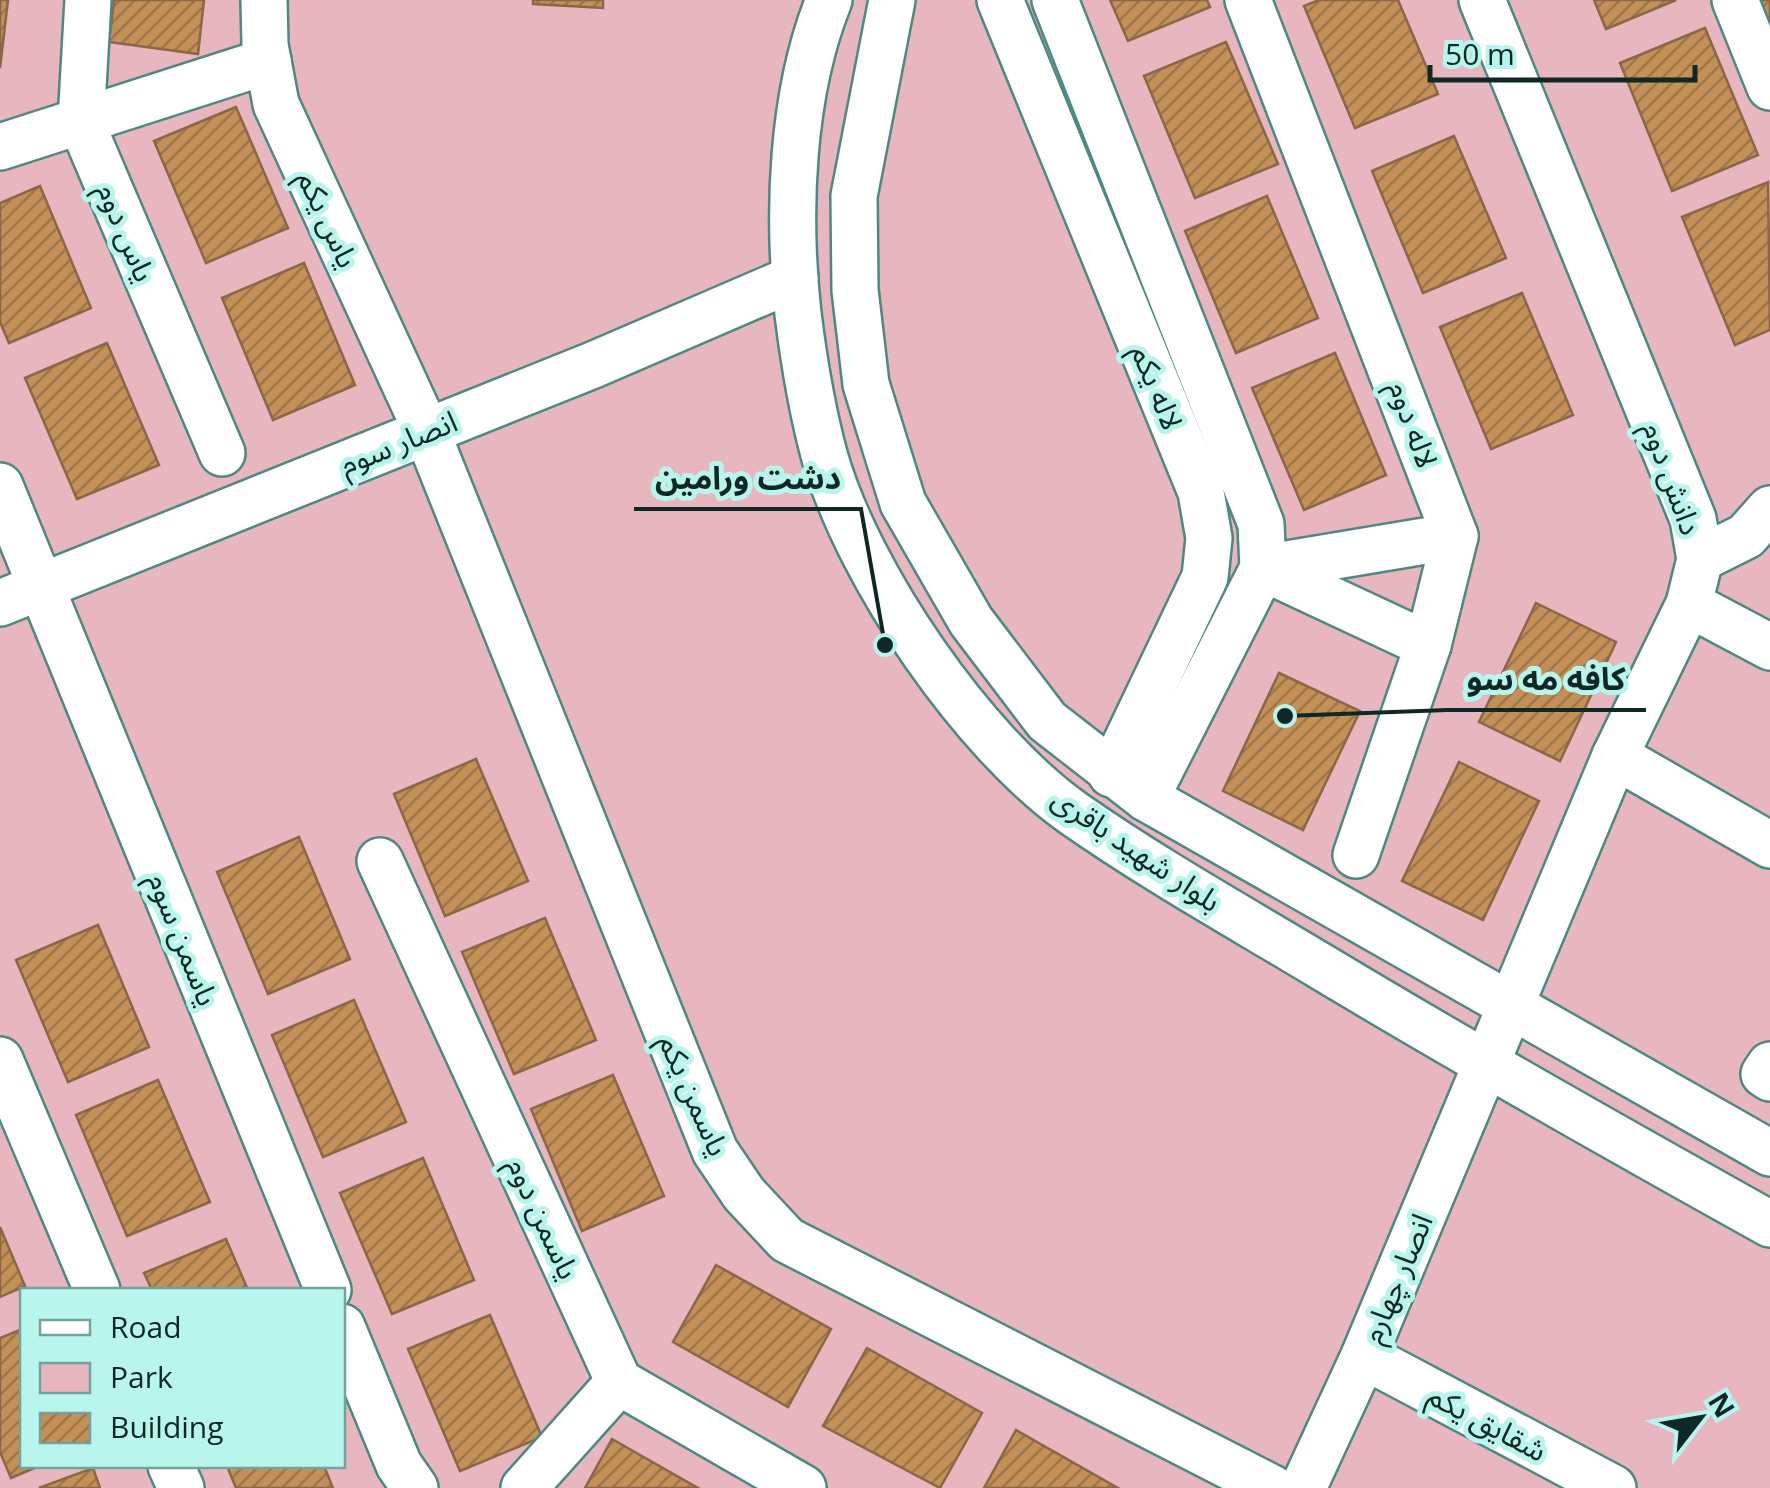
<svg xmlns="http://www.w3.org/2000/svg" width="1770" height="1488" font-family="'Open Sans','Noto Sans Arabic',sans-serif">
  <style>
    .park { fill: #e8b6be; fill-rule: evenodd }
    .building { fill: url(#building-hatch); stroke: #886846; stroke-width: 2.5 }
    .lines { fill: none; stroke-linecap: round; stroke-linejoin: round }
    .minor-casing { stroke: #4d8982; stroke-width: 50 }
    .minor { stroke: #fff; stroke-width: 45 }
    .labels { text-anchor: middle; dominant-baseline: central; stroke-width: 10; stroke-linejoin: round; paint-order: stroke }
    .street-label { font-size: 30px; fill: #0f2825; stroke: #b7f5ed }
    .leader { fill: none; stroke: #0f2825; stroke-width: 4 }
    .callout-dot { fill: #0f2825; stroke: #b7f5ed; stroke-width: 4 }
    .callout-label { font-size: 32px; text-anchor: middle; font-weight: bold; fill: #0f2825; stroke: #b7f5ed; stroke-width: 10; stroke-linejoin: round; paint-order: stroke }
  </style>
  <defs>
    <pattern id="building-hatch" width="6" height="6" patternUnits="userSpaceOnUse" patternTransform="scale(2.5)"><rect width="6" height="6" fill="#c49058"/><path d="M-1 1l2-2M0 6l6-6M5 7l2-2" fill="none" stroke="#9e7649"/></pattern>
  </defs>
  <rect width="100%" height="100%" fill="#aae7e0"/>
  <!-- park -->
  <path class="park" d="M0,0H1770V1488H0ZM22,1290H342V1466H22Z"/>
  <!-- building -->
  <g class="building">
    <path d="M0,0H8L0,68Z"/>
    <path d="M114,0H204L198,54L109,42Z"/>
    <path d="M533,0H603V8L533,4Z"/>
    <path d="M1110,0H1207L1210,7L1128,41Z"/>
    <path d="M1319,0H1398L1438,94L1355,128L1304,6Z"/>
    <path d="M1594,0H1676L1606,29Z"/>
    <path d="M1760,0H1770V25Z"/>
    <path d="M1705,28L1758,155L1672,191L1620,63Z"/>
    <path d="M1226,42L1278,164L1195,198L1144,76Z"/>
    <path d="M236,107L288,228L206,263L154,141Z"/>
    <path d="M1454,136L1506,258L1423,293L1372,171Z"/>
    <path d="M1768,182L1770,330L1735,345L1682,217Z"/>
    <path d="M40,186L91,308L9,343L0,322V203Z"/>
    <path d="M1267,196L1318,318L1236,353L1185,231Z"/>
    <path d="M304,263L355,385L273,420L222,298Z"/>
    <path d="M1522,293L1573,415L1491,449L1440,327Z"/>
    <path d="M107,343L159,465L77,499L25,378Z"/>
    <path d="M1335,353L1386,475L1304,510L1252,388Z"/>
    <path d="M1536,603L1616,642L1560,761L1479,722Z"/>
    <path d="M1279,673L1360,711L1303,830L1223,791Z"/>
    <path d="M476,759L528,881L445,916L394,794Z"/>
    <path d="M1459,762L1539,801L1483,920L1402,881Z"/>
    <path d="M299,837L350,959L268,994L217,872Z"/>
    <path d="M545,918L596,1040L514,1074L462,952Z"/>
    <path d="M98,925L149,1047L68,1082L16,960Z"/>
    <path d="M354,1000L406,1122L323,1157L272,1035Z"/>
    <path d="M613,1075L664,1196L582,1231L531,1109Z"/>
    <path d="M158,1080L210,1202L127,1236L76,1115Z"/>
    <path d="M423,1158L474,1280L392,1314L340,1193Z"/>
    <path d="M0,1227L25,1286L0,1297Z"/>
    <path d="M226,1239L248,1290H152L144,1273Z"/>
    <path d="M716,1265L831,1329L788,1407L673,1342Z"/>
    <path d="M490,1315L542,1437L460,1471L408,1349Z"/>
    <path d="M22,1329V1466H39L11,1478L0,1452V1338Z"/>
    <path d="M867,1348L982,1413L940,1488L823,1426Z"/>
    <path d="M1016,1430L1118,1488H984Z"/>
    <path d="M612,1439L698,1488H585Z"/>
    <path d="M227,1466H324L333,1488H236Z"/>
    <path d="M93,1468L100,1488H39Z"/>
  </g>
  <g class="lines">
    <!-- minor casing -->
    <g class="minor-casing">
      <g id="minor">
        <path d="M88,0L81,122L222,453"/>
        <path d="M264,0L265,45L276,104L426,430L715,1151L744,1194L787,1240L1272,1488"/>
        <path d="M829,0C791,94 787,214 798,314C804,362 812,411 825,458C859,576 973,742 1073,813C1153,869 1239,917 1322,967C1470,1056 1619,1140 1770,1224"/>
        <path d="M892,0L854,196L855,290L866,384L903,503L971,621L1047,721L1146,798L1770,1153"/>
        <path d="M1000,0L1201,492L1209,538L1205,577L1111,774"/>
        <path d="M1055,0L1261,524L1263,568L1146,798"/>
        <path d="M1248,0L1455,536L1428,645L1356,855"/>
        <path d="M1735,0L1770,87"/>
        <path d="M0,147L268,61"/>
        <path d="M0,486L328,1290"/>
        <path d="M1700,559L1746,536L1770,509"/>
        <path d="M1263,568L1455,536"/>
        <path d="M1263,568L1428,645"/>
        <path d="M0,603L593,365L795,278"/>
        <path d="M1689,604L1770,647"/>
        <path d="M1615,756L1770,845"/>
        <path d="M380,861L619,1382L803,1488"/>
        <path d="M0,1060L97,1290"/>
        <path d="M1770,1065L1764,1074L1770,1078"/>
        <path d="M342,1327L399,1465L415,1488"/>
        <path d="M1364,1356L1613,1488"/>
        <path d="M171,1466L181,1488"/>
        <path d="M524,1488L619,1382"/>
        <path d="M1303,1488L1364,1356L1615,756L1689,604L1700,559L1693,519L1482,0"/>
      </g>
    </g>
    <!-- minor -->
    <use href="#minor" class="minor"/>
  </g>
  <g class="labels">
    <!-- street labels -->
    <g class="street-label">
      <text transform="translate(329 219) rotate(65)">یاس یکم</text>
      <text transform="translate(127 232) rotate(67)">یاس دوم</text>
      <text transform="translate(1158 387) rotate(68)">لاله یکم</text>
      <text transform="translate(1414 424) rotate(70)">لاله دوم</text>
      <text transform="translate(398 442) rotate(-22)">انصار سوم</text>
      <text transform="translate(1673 478) rotate(70)">دانش دوم</text>
      <text transform="translate(1137 849) rotate(34)">بلوار شهید باقری</text>
      <text transform="translate(184 939) rotate(68)">یاسمن سوم</text>
      <text transform="translate(695 1095) rotate(66)">یاسمن یکم</text>
      <text transform="translate(544 1218) rotate(65)">یاسمن دوم</text>
      <text transform="translate(1396 1278) rotate(-67)">انصار چهارم</text>
      <text transform="translate(1488 1422) rotate(28)">شقایق یکم</text>
    </g>
  </g>
  <!-- callouts -->
  <path class="leader" d="M885 645L861 509H634M1285 716L1447 710H1646"/>
  <g class="callout-dot">
    <circle cx="885" cy="645" r="10"/>
    <circle cx="1285" cy="716" r="10"/>
  </g>
  <g class="callout-label">
    <text x="748" y="489">دشت ورامین</text>
    <text x="1546" y="690">کافه مه سو</text>
  </g>
  <!-- legend -->
  <rect x="20" y="1288" width="325" height="180" fill="#b7f5ed" stroke="#74a39d" stroke-width="2.5"/>
  <rect x="40" y="1320" width="50" height="15" fill="#ffffff" stroke="#74a39d" stroke-width="2.5"/>
  <text x="110" y="1338" font-size="30" fill="#0f2825">Road</text>
  <rect x="40" y="1363" width="50" height="30" fill="#e8b6be" stroke="#74a39d" stroke-width="2.5"/>
  <text x="110" y="1388" font-size="30" fill="#0f2825">Park</text>
  <rect x="40" y="1413" width="50" height="30" fill="url(#building-hatch)" stroke="#74a39d" stroke-width="2.5"/>
  <text x="110" y="1438" font-size="30" fill="#0f2825">Building</text>
  <!-- north arrow -->
  <g transform="translate(1700 1418) rotate(59)" stroke="#b7f5ed" stroke-width="8" paint-order="stroke">
  <path d="M0-8L18 38L0 25L-18 38Z" fill="#0f2825"/>
  <text y="-15" font-size="28" font-weight="bold" text-anchor="middle" fill="#0f2825">N</text>
  </g>
  <!-- scale -->
  <path d="M1430 65v15h265v-15" fill="none" stroke="#0f2825" stroke-width="5"/>
  <text x="1445" y="65" font-size="30" fill="#0f2825" stroke="#b7f5ed" stroke-width="8" paint-order="stroke">50 m</text>
</svg>
